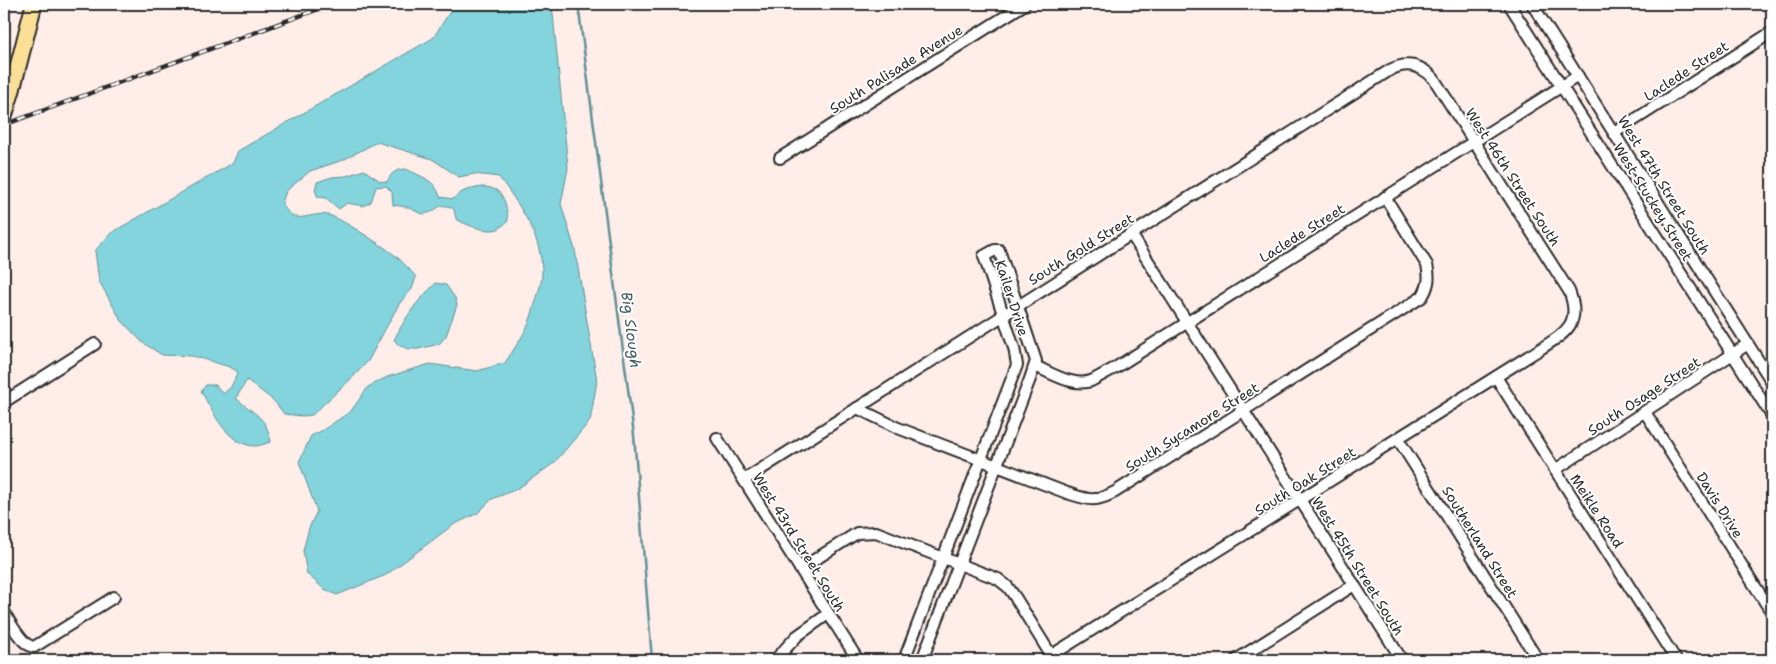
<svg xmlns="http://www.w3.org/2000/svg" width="1776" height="664" font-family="'Shantell Sans',sans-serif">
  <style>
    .water { fill: #83d4dd; stroke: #609096 }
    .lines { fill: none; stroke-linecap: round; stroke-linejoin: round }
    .stream { stroke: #609096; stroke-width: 2.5 }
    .minor-casing { stroke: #2b2b2b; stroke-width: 14 }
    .highway-casing { stroke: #2b2b2b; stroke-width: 19 }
    .minor { stroke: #fff; stroke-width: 10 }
    .highway { stroke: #fbdf96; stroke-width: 15 }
    .rail-casing { stroke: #2b2b2b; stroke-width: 4.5 }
    .rail { stroke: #fff; stroke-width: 2.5; stroke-dasharray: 8; stroke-linecap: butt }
    .labels { text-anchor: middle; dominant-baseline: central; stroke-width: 4; stroke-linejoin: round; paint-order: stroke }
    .street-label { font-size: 14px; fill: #2b2b2b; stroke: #fff }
    .water-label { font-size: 15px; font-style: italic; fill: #455e60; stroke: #fff }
  </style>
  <rect width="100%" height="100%" fill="#feede8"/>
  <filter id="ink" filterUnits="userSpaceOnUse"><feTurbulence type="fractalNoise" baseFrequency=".02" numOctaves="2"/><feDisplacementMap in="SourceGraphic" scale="10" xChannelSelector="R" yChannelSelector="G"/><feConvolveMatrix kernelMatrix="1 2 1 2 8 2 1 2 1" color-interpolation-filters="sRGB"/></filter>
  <g filter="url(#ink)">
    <!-- water -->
    <g class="water">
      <path d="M455,4H552L568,168L561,204L575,250L597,381L590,421L554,463L517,489L492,499L478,513L453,525L386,575L337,595L324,589L307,574L303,551L309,528L317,511L299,462L311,436L323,430L351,411L368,387L387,377L430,364L477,371L505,363C513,350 523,337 529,323C532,314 542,283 542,275C543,237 520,206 499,177L474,174L459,177L432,159L377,142L343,160L310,171L286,191L282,203C295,229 308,211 328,215C339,217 388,249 397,257C404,263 410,270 416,277L412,289L399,304L368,361L354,376L312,415L302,416L284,414L274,401L247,380L236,398C253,414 266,415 271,442C266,443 260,446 255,446C227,445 213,412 201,391L206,385H216L223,394L231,387L238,372L230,367L192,356L162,355L142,342L121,320L99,281L95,251L111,233L233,163L238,151L433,38Z"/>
      <path d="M406,169C420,176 436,180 440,197L453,199C456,197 459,194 462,192C468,189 476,188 482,187C504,187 506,202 508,221C505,223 502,227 498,229C487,233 466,225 456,219L454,209C437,200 439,212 424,214C419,214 415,210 409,208C404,206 399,206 393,205L392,192L386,186L376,187L371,202L363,206L347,203L339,209L326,198L318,197L315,190L317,182L332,177L346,176L364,170L380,181L387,182C392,172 395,170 406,169Z"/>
      <path d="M436,283L446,285L455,298L457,305L446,336L439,344L418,349H408L399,345L394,340C406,316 416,302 436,283Z"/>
    </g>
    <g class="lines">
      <!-- stream -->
      <path class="stream" d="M578,4L634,435L652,660"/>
      <!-- minor casing -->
      <g class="minor-casing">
        <g id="minor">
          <path d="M1509,4L1772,416"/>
          <path d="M1532,4L1772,382"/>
          <path d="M1614,133L1772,32"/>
          <path d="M780,158L1025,4"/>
          <path d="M1131,234L1402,660"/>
          <path d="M1035,366C1051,373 1073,387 1091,381C1099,377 1107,372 1115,368L1578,76"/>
          <path d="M1496,377L1676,660"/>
          <path d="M4,402L95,344"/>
          <path d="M857,408L898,428L1067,493C1089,500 1094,503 1115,492L1422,297C1429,286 1430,277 1427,265L1385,197"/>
          <path d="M1645,412L1772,613"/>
          <path d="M717,438L858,660"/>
          <path d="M1398,439L1538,660"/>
          <path d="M1555,470L1748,344"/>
          <path d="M744,480L1390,70C1407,61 1422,65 1434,79L1569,291C1583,326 1563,334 1537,351L1044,660"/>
          <path d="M800,569L857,533L876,532L998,579L1008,587L1015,597L1054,660"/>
          <path d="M4,612C10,622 22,646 34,647L114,597"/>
          <path d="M775,660L797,636L828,614"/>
          <path d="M904,660L1017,365L1014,348L984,256L995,250H999L1036,361L1030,379L922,660"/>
          <path d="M1236,660L1354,585"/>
        </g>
      </g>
      <!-- highway casing -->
      <g class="highway-casing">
        <path id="highway" d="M4,116L12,90L34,4"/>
      </g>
      <!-- minor -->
      <use href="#minor" class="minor"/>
      <!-- highway -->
      <use href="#highway" class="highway"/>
      <!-- rail casing -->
      <g class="rail-casing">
        <path id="rail" d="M4,125L332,4"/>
      </g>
      <!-- rail -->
      <use href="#rail" class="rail"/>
    </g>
  </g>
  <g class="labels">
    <!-- street labels -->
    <g class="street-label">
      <text transform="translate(896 69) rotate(-32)">South Palisade Avenue</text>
      <text transform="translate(1686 71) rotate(-33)">Laclede Street</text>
      <text transform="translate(1513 177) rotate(57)">West 46th Street South</text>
      <text transform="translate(1664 185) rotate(58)">West 47th Street South</text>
      <text transform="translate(1653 202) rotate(58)">West Stuckey Street</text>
      <text transform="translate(1302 233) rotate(-32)">Laclede Street</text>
      <text transform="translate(1081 249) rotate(-32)">South Gold Street</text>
      <text transform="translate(1012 298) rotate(72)">Kailer Drive</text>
      <text transform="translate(1644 396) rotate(-33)">South Osage Street</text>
      <text transform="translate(1192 427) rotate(-32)">South Sycamore Street</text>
      <text transform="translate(1305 481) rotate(-32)">South Oak Street</text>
      <text transform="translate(1720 505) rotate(58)">Davis Drive</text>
      <text transform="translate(1597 511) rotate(57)">Meikle Road</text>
      <text transform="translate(799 542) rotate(58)">West 43rd Street South</text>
      <text transform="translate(1480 542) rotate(58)">Southerland Street</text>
      <text transform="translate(1358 566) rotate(58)">West 45th Street South</text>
    </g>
    <!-- water labels -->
    <g class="water-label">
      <text transform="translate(631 330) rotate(83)">Big Slough</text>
    </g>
  </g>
  <!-- margin -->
  <rect width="1776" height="664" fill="none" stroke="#fff" stroke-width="20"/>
  <rect x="10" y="10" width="1756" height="644" fill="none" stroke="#2b2b2b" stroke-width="2" filter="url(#ink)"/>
</svg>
